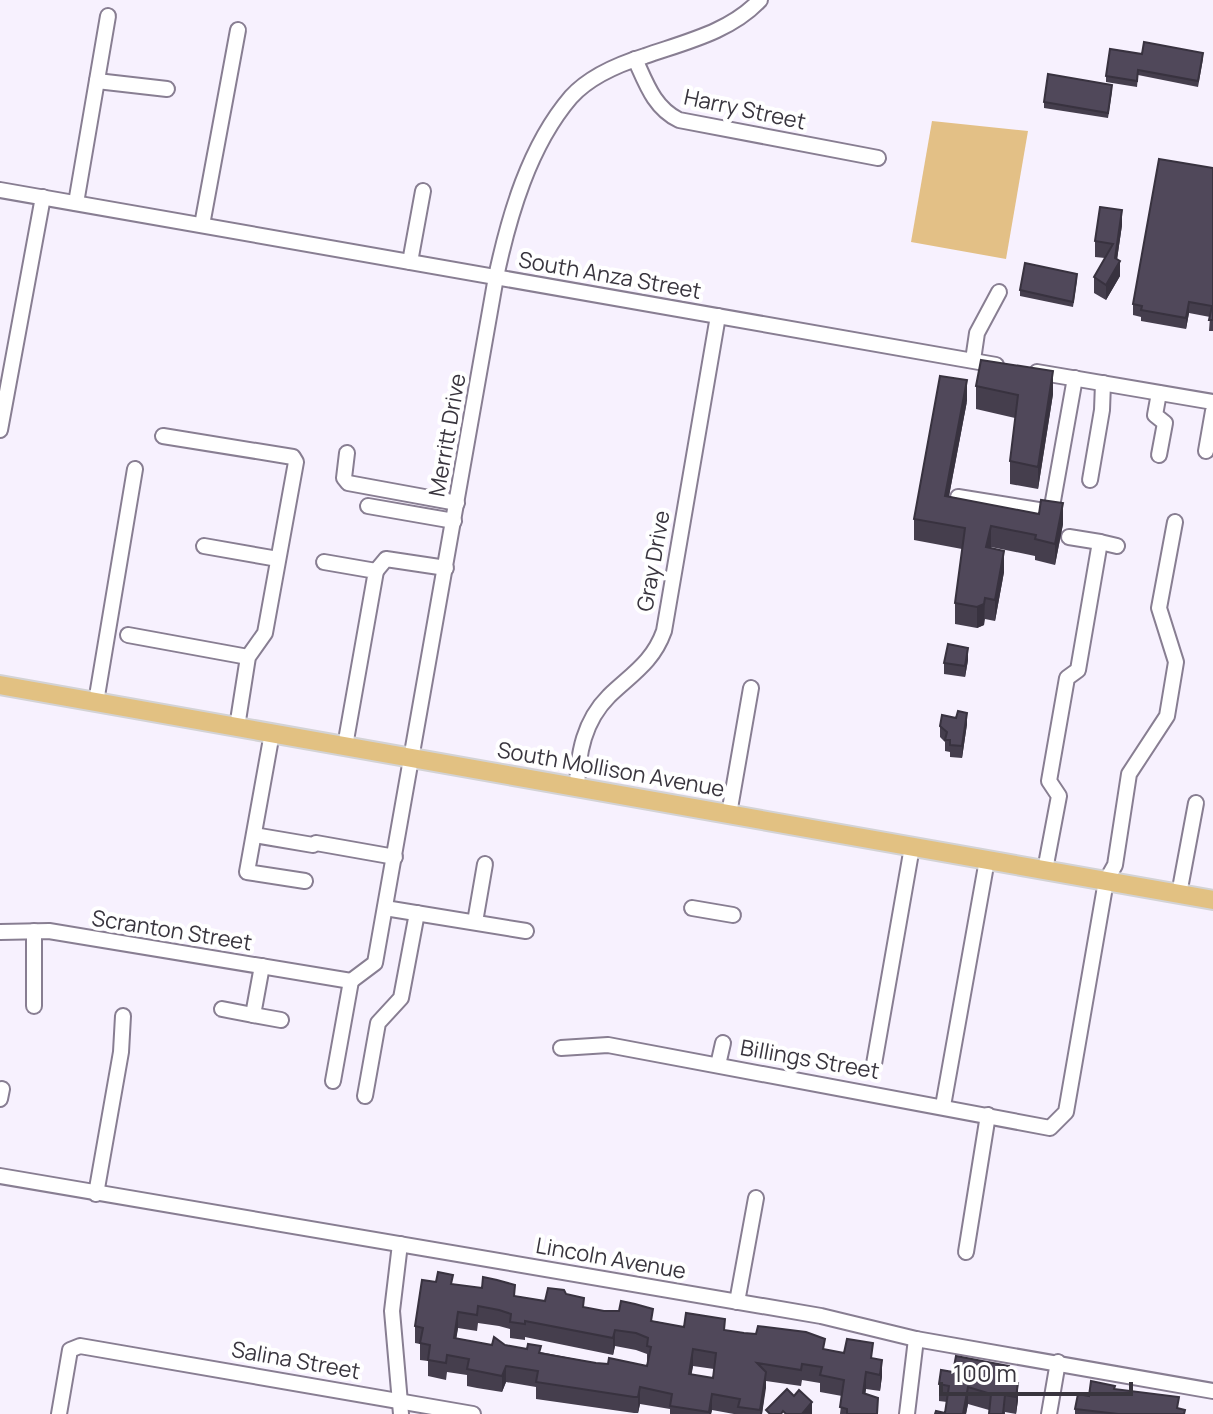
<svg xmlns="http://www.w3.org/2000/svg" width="1213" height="1414" font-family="Manrope,sans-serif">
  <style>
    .green { fill: #e3c086 }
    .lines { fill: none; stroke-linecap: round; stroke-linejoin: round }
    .minor-casing { stroke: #887e92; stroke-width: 18 }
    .major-casing { stroke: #d3d3d5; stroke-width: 22 }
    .minor { stroke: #fff; stroke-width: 14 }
    .major { stroke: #e2c182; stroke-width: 18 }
    .wall { fill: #453e4d; fill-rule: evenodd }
    .shaded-wall { fill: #38323f }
    .building { fill: #50485a; stroke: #38323f; stroke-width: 2; fill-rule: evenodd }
    .labels { text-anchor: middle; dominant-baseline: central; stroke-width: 8; stroke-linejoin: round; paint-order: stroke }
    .street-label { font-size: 22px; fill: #39353e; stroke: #fff }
  </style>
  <rect width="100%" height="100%" fill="#f7f1fe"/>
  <!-- green -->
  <path class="green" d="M932,121L1028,131L1006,259L911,242Z"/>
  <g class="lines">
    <!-- minor casing -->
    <g class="minor-casing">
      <g id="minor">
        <path d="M635,59C646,83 654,108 679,120L878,158"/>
        <path d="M97,81L167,89"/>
        <path d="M0,190L996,365"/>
        <path d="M76,203L108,16"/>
        <path d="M202,225L238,30"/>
        <path d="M410,262L423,191"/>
        <path d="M973,360L977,333L999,292"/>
        <path d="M1037,372L1213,402"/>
        <path d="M1159,393L1155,415L1165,423L1159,455"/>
        <path d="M0,430L43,197"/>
        <path d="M163,436L293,457L296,462L265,633L248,657L237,727"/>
        <path d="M1206,451L1213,411"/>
        <path d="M347,453L344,478L348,483L457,503"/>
        <path d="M1090,480L1102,410L1103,383"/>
        <path d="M958,497L1051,512L1075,378"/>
        <path d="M368,506L454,521"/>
        <path d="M1069,537L1100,542"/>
        <path d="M204,546L278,559"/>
        <path d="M324,562L376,571L345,746"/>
        <path d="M376,571L386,559L446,568"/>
        <path d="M128,635L248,657"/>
        <path d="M96,702L135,469"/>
        <path d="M272,733L247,872L305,881"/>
        <path d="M577,787C578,753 584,721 609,696C632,674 653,662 664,631L718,316"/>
        <path d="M729,814L751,688"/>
        <path d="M254,835L313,845"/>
        <path d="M316,843L395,857"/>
        <path d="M1045,870L1059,796L1049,781L1067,678L1078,670L1100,542L1117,546"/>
        <path d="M1179,894L1196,803"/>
        <path d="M385,908L526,931"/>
        <path d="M692,908L733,915"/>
        <path d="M475,922L485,864"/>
        <path d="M34,931V1006"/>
        <path d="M0,932L49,931L351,981L375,963L496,277C509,216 529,146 571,97C590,76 619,64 645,56C685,42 730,32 760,0"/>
        <path d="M262,966L253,1015L281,1020"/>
        <path d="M222,1009L253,1015"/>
        <path d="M561,1048L608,1045L1050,1128L1066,1112L1106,881L1115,865L1129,774L1167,716L1176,662L1159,608L1175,522"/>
        <path d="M874,1064L912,847"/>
        <path d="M718,1065L723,1043"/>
        <path d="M333,1081L351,981"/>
        <path d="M365,1096L378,1023L401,998L417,913"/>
        <path d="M0,1099L2,1089"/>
        <path d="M943,1106L987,860"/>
        <path d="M0,1176L821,1316L916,1339L1213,1391"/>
        <path d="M96,1194L121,1052L123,1016"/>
        <path d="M400,1244L392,1311L401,1414"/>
        <path d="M966,1252L988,1115"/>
        <path d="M737,1302L756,1198"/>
        <path d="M59,1414L70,1350L80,1346L473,1414"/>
        <path d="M907,1414L916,1339"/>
        <path d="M1049,1414L1058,1362"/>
      </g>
    </g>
    <!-- major casing -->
    <g class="major-casing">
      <path id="major" d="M0,685L1213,900"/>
    </g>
    <!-- minor -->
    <use href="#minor" class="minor"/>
    <!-- major -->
    <use href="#major" class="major"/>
  </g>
  <!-- wall -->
  <g class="wall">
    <path d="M1142,54L1203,59L1198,87L1138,75L1137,87L1106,82V76Z"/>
    <path d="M1112,91L1108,118L1044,108V102Z"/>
    <path d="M1213,168V331H1209L1210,317L1189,313L1186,329L1141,321V317L1133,315V304Z"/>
    <path d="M1122,225L1117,259L1120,276L1106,300L1094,293V277L1105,258L1095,257V241Z"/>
    <path d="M1077,280L1073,307L1020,296V290Z"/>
    <path d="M976,386L1053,394L1038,489L1010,484V461L1015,418L976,409Z"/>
    <path d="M967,401L949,496L1063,524L1055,565L1035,560V556L991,547L1004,572L995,621L985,619L984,625L977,628L955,624V603L962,549L914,540V519Z"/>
    <path d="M968,660L965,677L944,674V663Z"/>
    <path d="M967,724L962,758L950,757V752L945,751V742L940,737V726Z"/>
    <path d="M436,1282L545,1301L566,1294L584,1307L684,1327L725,1330L873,1359L882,1376L880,1391L866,1389L865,1394L878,1414H840L842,1396L820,1392V1383L802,1380L801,1386L766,1381L762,1414H734L712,1410L711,1414H670V1409L640,1404L638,1413H634L536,1399V1387L506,1382L502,1392L477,1388L467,1386V1375L447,1372L446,1380L428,1376V1361L420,1360V1344L415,1343V1326ZM478,1323L499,1326L510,1329V1338L525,1340V1337L613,1355L615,1346L636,1350L647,1354V1366L596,1363L505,1345H492L456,1338L458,1328L477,1331ZM693,1366L714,1369L713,1378L691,1375Z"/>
    <path d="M1009,1382L1018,1400L1016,1414L1005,1412V1414H989V1410L968,1404L966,1414H935L945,1413L947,1402L939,1401V1384Z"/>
    <path d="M1115,1389L1179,1409L1185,1414H1075V1409L1089,1396Z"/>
  </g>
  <!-- shaded-wall -->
  <g class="shaded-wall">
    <path d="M1122,210V225L1116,267L1120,261V276L1106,300V285L1115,258Z"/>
    <path d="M1189,302V313L1186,329V318Z"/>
    <path d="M1053,371V394L1038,489V467Z"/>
    <path d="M967,380V401L945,517V496Z"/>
    <path d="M1063,503V524L1055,565V544Z"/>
    <path d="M991,526V547L986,568V547Z"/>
    <path d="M1004,551V572L995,621V600Z"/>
    <path d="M985,598L984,625L977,628V607Z"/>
    <path d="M968,648V660L965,677V666Z"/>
    <path d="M967,713V724L962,758V746Z"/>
    <path d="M458,1312V1328L454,1354V1338Z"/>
    <path d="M615,1330V1346L613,1355V1338Z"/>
    <path d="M693,1349V1366L689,1390V1374Z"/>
    <path d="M882,1360V1376L880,1391V1375Z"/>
    <path d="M506,1366V1382L502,1392V1376Z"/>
    <path d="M766,1372V1388L762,1414H760Z"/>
    <path d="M866,1372V1389L863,1409V1393Z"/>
    <path d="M1018,1383V1400L1016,1414V1397Z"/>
    <path d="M640,1387V1404L638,1413V1397Z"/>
    <path d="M968,1387V1404L966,1414H963Z"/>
    <path d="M712,1394V1410L711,1414H709Z"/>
    <path d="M812,1402V1414H802Z"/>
  </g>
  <!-- building -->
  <g class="building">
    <path d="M1144,42L1203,53L1198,81L1138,70L1137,81L1106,76L1110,49L1142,54Z"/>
    <path d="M1048,74L1112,85L1108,113L1044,102Z"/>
    <path d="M1159,159L1213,168V320H1209L1212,306L1189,302L1186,318L1141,310L1142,306L1133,304Z"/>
    <path d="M1100,207L1122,210L1115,258L1120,261L1106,285L1094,277L1113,244L1095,241Z"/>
    <path d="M1025,263L1077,274L1073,302L1020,290Z"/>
    <path d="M981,360L1053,371L1038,467L1010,461L1018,395L976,386Z"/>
    <path d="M940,376L967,380L945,496L1039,514L1041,500L1063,503L1055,544L1035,539L1036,535L991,526L986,547L1004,551L995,600L985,598L984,604L977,607L955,603L965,528L914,519Z"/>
    <path d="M948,644L968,648L965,666L944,663Z"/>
    <path d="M958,711L967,713L962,746L950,745V740H945L947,732L940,726L942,715L956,718Z"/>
    <path d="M438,1272L453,1275L451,1284L482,1288L483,1277L497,1280L515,1285L514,1296L545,1301L548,1288L564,1290L566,1294L584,1298L583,1307L604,1311H619L621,1301L635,1304L653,1309L651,1321L684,1327L686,1313L725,1319L724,1330L744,1333L756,1334L758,1326L806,1332L825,1339L823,1349L844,1353L847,1339L873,1343L871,1358L882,1360L880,1375L866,1372L863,1393L878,1398L877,1414H847V1409L840,1407L844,1380L820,1375L822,1367L802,1364L801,1370L757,1363L766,1372L760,1410L738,1407L740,1399L712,1394L709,1412L670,1406L672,1394L640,1387L638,1397H634L536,1382L538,1371L506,1366L502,1376L467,1369L469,1359L447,1355L446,1363L428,1360L430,1345L420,1343L423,1328L415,1326L422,1280L436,1282ZM478,1306L499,1310L511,1314L510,1322L525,1324V1321L613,1338L615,1330L636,1333L648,1338L647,1346L651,1347L647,1366L609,1358L608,1364L596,1363L539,1353L541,1346L528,1344L527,1349L505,1345L494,1337L492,1345L454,1338L458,1312L477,1315ZM693,1349L716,1353L713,1378L689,1374Z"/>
    <path d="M956,1356L1009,1366L1007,1381L1018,1383L1016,1397L1005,1395L1003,1414H989L991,1394L968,1387L963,1414H935L936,1411L945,1413L949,1386L939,1384L941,1370L953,1372Z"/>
    <path d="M1091,1381L1115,1386L1114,1389L1179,1397L1177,1408L1185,1410L1184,1414H1118L1075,1409L1078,1394L1089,1396Z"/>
    <path d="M787,1389L794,1396L799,1390L812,1402L802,1414H786L783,1411L781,1414H770L766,1410Z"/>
  </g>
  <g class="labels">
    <!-- street labels -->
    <g class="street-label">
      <text transform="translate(745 109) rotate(12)">Harry Street</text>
      <text transform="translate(610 275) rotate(10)">South Anza Street</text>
      <text transform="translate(447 435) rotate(-80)">Merritt Drive</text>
      <text transform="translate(653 561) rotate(-80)">Gray Drive</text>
      <text transform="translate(611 769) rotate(10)">South Mollison Avenue</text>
      <text transform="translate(172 930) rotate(9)">Scranton Street</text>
      <text transform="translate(810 1059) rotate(10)">Billings Street</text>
      <text transform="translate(611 1258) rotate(10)">Lincoln Avenue</text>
      <text transform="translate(296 1360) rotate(10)">Salina Street</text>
    </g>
  </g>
  <!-- scale -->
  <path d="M941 1382v12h190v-12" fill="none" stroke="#39353e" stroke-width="4"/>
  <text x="953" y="1382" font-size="24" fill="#39353e" stroke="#ffffff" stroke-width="6" paint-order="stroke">100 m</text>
</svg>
